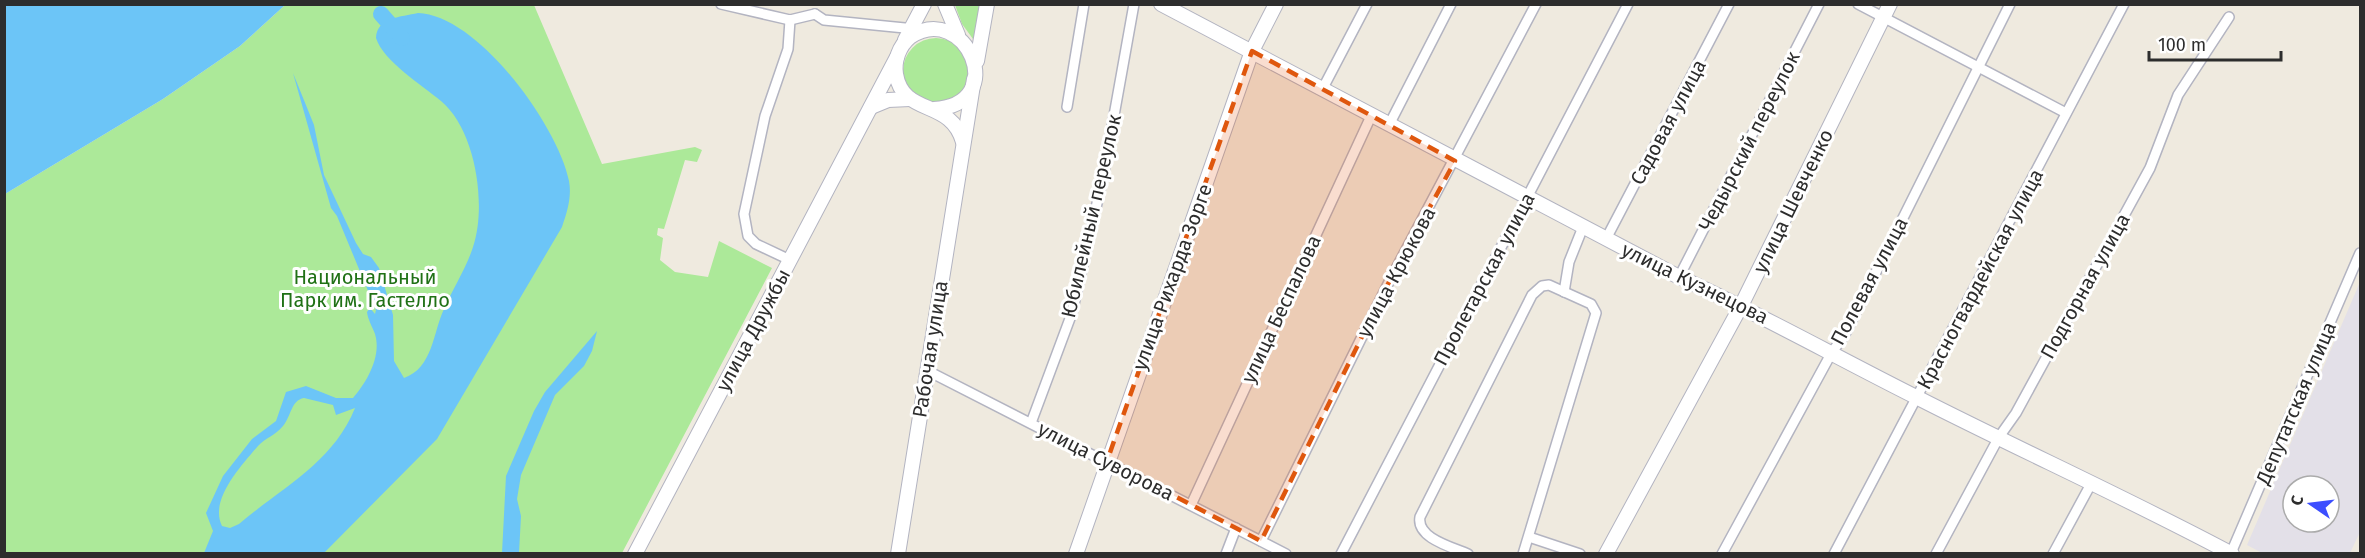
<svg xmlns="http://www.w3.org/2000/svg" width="2365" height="558" font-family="'Fira Sans',sans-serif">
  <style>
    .industrial { fill: #e3e0e8; fill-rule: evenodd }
    .green { fill: #ace999 }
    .water { fill: #6cc5f7; fill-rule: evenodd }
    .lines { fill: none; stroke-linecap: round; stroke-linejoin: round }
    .river { stroke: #6cc5f7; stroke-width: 16 }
    .street-casing { stroke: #b3b4c1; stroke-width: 12 }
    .secondary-casing { stroke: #b3b4c1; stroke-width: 16 }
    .street { stroke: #fff; stroke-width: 9 }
    .secondary { stroke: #fff; stroke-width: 14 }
    .marked { fill: #df570e; fill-opacity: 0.2; stroke: #df570e; stroke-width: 4.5; stroke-dasharray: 12 8; stroke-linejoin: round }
    .labels { text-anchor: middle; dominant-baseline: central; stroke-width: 6; stroke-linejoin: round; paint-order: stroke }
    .street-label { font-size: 20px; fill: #2d2d2d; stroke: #fff }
    .park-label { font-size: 20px; fill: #207116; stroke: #fff }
  </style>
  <rect width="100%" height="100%" fill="#efeadf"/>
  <!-- industrial -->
  <path class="industrial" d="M2360,282V532L2350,553H2262L2247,545ZM2293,486H2329V522H2293Z"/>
  <!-- green -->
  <g class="green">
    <path d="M285,5H534L602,164L695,147L702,150L697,162L685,160L664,229L658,228L657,235L663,238L660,260L675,272L708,277L719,241L772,268L622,553L5,554V194L163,99L240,46Z"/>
    <path d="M955,5H983L976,43L962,24Z"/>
    <circle cx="936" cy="71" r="33"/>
  </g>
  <!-- water -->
  <g class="water">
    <path d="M5,4H285V5L240,46L163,99L5,194Z"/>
    <path d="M418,13C478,15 558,126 569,181C572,197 567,212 562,227L437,439L324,553H204L213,531L206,513L223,476L252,439L276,421L286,392L306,386L336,398H353C366,383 382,357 375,334C372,326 368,320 367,312L370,308L375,314L376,310L337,216L331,208L293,73L314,125L324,175L356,243L363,254L371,257L379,268L393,315L394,361L404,378C433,368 433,332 444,309C453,288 466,269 473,247C487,206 476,130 441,101C423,86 383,61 376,38C377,17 401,17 418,13ZM304,398L333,405L336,415L355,408C333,463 281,488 239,524L230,528L222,526C209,500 241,466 258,446C265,438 276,435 283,426C291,417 291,400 304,398Z"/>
    <path d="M597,331L592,351L584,366L555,395L521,475L517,499L521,516L519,553H502L506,476L534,411L545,392Z"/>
  </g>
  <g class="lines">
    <!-- river -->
    <path class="river" d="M381,14L402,38"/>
    <!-- street casing -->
    <g class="street-casing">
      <g id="street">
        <path d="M721,4L790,20L815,14"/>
        <path d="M1858,4L2066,113"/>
        <path d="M815,14L824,20L915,29"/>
        <path d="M1323,88L1367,4"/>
        <path d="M1067,107L1084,4"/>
        <path d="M1390,123L1451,4"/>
        <path d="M1606,239L1729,4"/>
        <path d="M790,260L756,244L748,236L744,214L765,116L788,49L790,20"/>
        <path d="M1679,277L1819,4"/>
        <path d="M1564,292L1569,262L1583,227"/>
        <path d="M926,370L1286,554"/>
        <path d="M1031,423L1072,313L1103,177L1134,4"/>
        <path d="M1191,505L1372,114"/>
        <path d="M1529,537L1580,554"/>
        <path d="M1261,541L1390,280L1536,4"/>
        <path d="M2231,553L2360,253"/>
        <path d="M1226,554L1236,528"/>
        <path d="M1341,554L1628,4"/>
        <path d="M1468,554C1452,547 1416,538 1420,517L1532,295L1542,286L1549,285L1591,304L1596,313L1523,554"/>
        <path d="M1722,554L1832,352L1844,336L2010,4"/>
        <path d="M1834,554L2124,4"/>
        <path d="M1936,554L1999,437L2016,413L2150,168L2178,95L2229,17"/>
        <path d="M2053,554L2092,482"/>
      </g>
    </g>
    <!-- secondary casing -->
    <g class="secondary-casing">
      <g id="secondary">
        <path d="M945,4L958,35"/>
        <path d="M1161,4L1679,277C1760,314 1838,358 1918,398C2022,451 2129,499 2232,554"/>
        <path d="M905,40L924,4"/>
        <path d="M977,61L987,4"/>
        <path d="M871,107L888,100L910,99"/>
        <path d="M934,109C1012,104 965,0 910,37C899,46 894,61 896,74C903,117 951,98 963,142"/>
        <path d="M635,554L897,57"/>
        <path d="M898,554L974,79"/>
        <path d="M1076,554L1252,51L1276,4"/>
        <path d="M1606,554L1741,306L1890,4"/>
      </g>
    </g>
    <!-- street -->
    <use href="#street" class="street"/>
    <!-- secondary -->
    <use href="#secondary" class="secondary"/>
  </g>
  <!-- marked area -->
  <path class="marked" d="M1252,51L1455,161L1390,280L1261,541L1107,461Z"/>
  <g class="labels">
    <!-- street labels -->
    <g class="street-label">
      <text transform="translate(1668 122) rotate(-62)">Садовая улица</text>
      <text transform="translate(1749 141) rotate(-63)">Чедырский переулок</text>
      <text transform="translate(1793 201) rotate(-64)">улица Шевченко</text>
      <text transform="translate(1091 216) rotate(-77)">Юбилейный переулок</text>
      <text transform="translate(1396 272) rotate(-62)">улица Крюкова</text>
      <text transform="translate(1172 277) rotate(-70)">улица Рихарда Зорге</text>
      <text transform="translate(1484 279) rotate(-62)">Пролетарская улица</text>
      <text transform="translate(1980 279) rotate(-62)">Красногвардейская улица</text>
      <text transform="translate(1869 281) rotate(-62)">Полевая улица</text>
      <text transform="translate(1695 283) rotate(26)">улица Кузнецова</text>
      <text transform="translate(2085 286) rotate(-61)">Подгорная улица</text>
      <text transform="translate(1281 309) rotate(-65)">улица Беспалова</text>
      <text transform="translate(753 330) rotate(-62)">улица Дружбы</text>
      <text transform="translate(930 349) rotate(-81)">Рабочая улица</text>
      <text transform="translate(2296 403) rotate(-67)">Депутатская улица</text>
      <text transform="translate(1106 461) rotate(27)">улица Суворова</text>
    </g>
    <!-- park labels -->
    <g class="park-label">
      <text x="365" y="277">Национальный<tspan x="365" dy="23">Парк им. Гастелло</tspan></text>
    </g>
  </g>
  <!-- border -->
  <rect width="2365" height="558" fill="none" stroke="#2d2d2d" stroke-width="12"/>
  <!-- north arrow -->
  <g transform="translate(2311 504) rotate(284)"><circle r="28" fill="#ffffff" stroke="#ababab" stroke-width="1.5"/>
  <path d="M0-4.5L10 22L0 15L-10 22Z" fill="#3c4eff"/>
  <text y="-9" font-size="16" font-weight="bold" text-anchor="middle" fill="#2d2d2d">С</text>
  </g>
  <!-- scale -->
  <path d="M2149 51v9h132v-9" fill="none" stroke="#2d2d2d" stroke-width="3"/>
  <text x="2158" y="51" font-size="18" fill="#2d2d2d" stroke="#ffffff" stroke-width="4.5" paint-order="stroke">100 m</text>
</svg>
